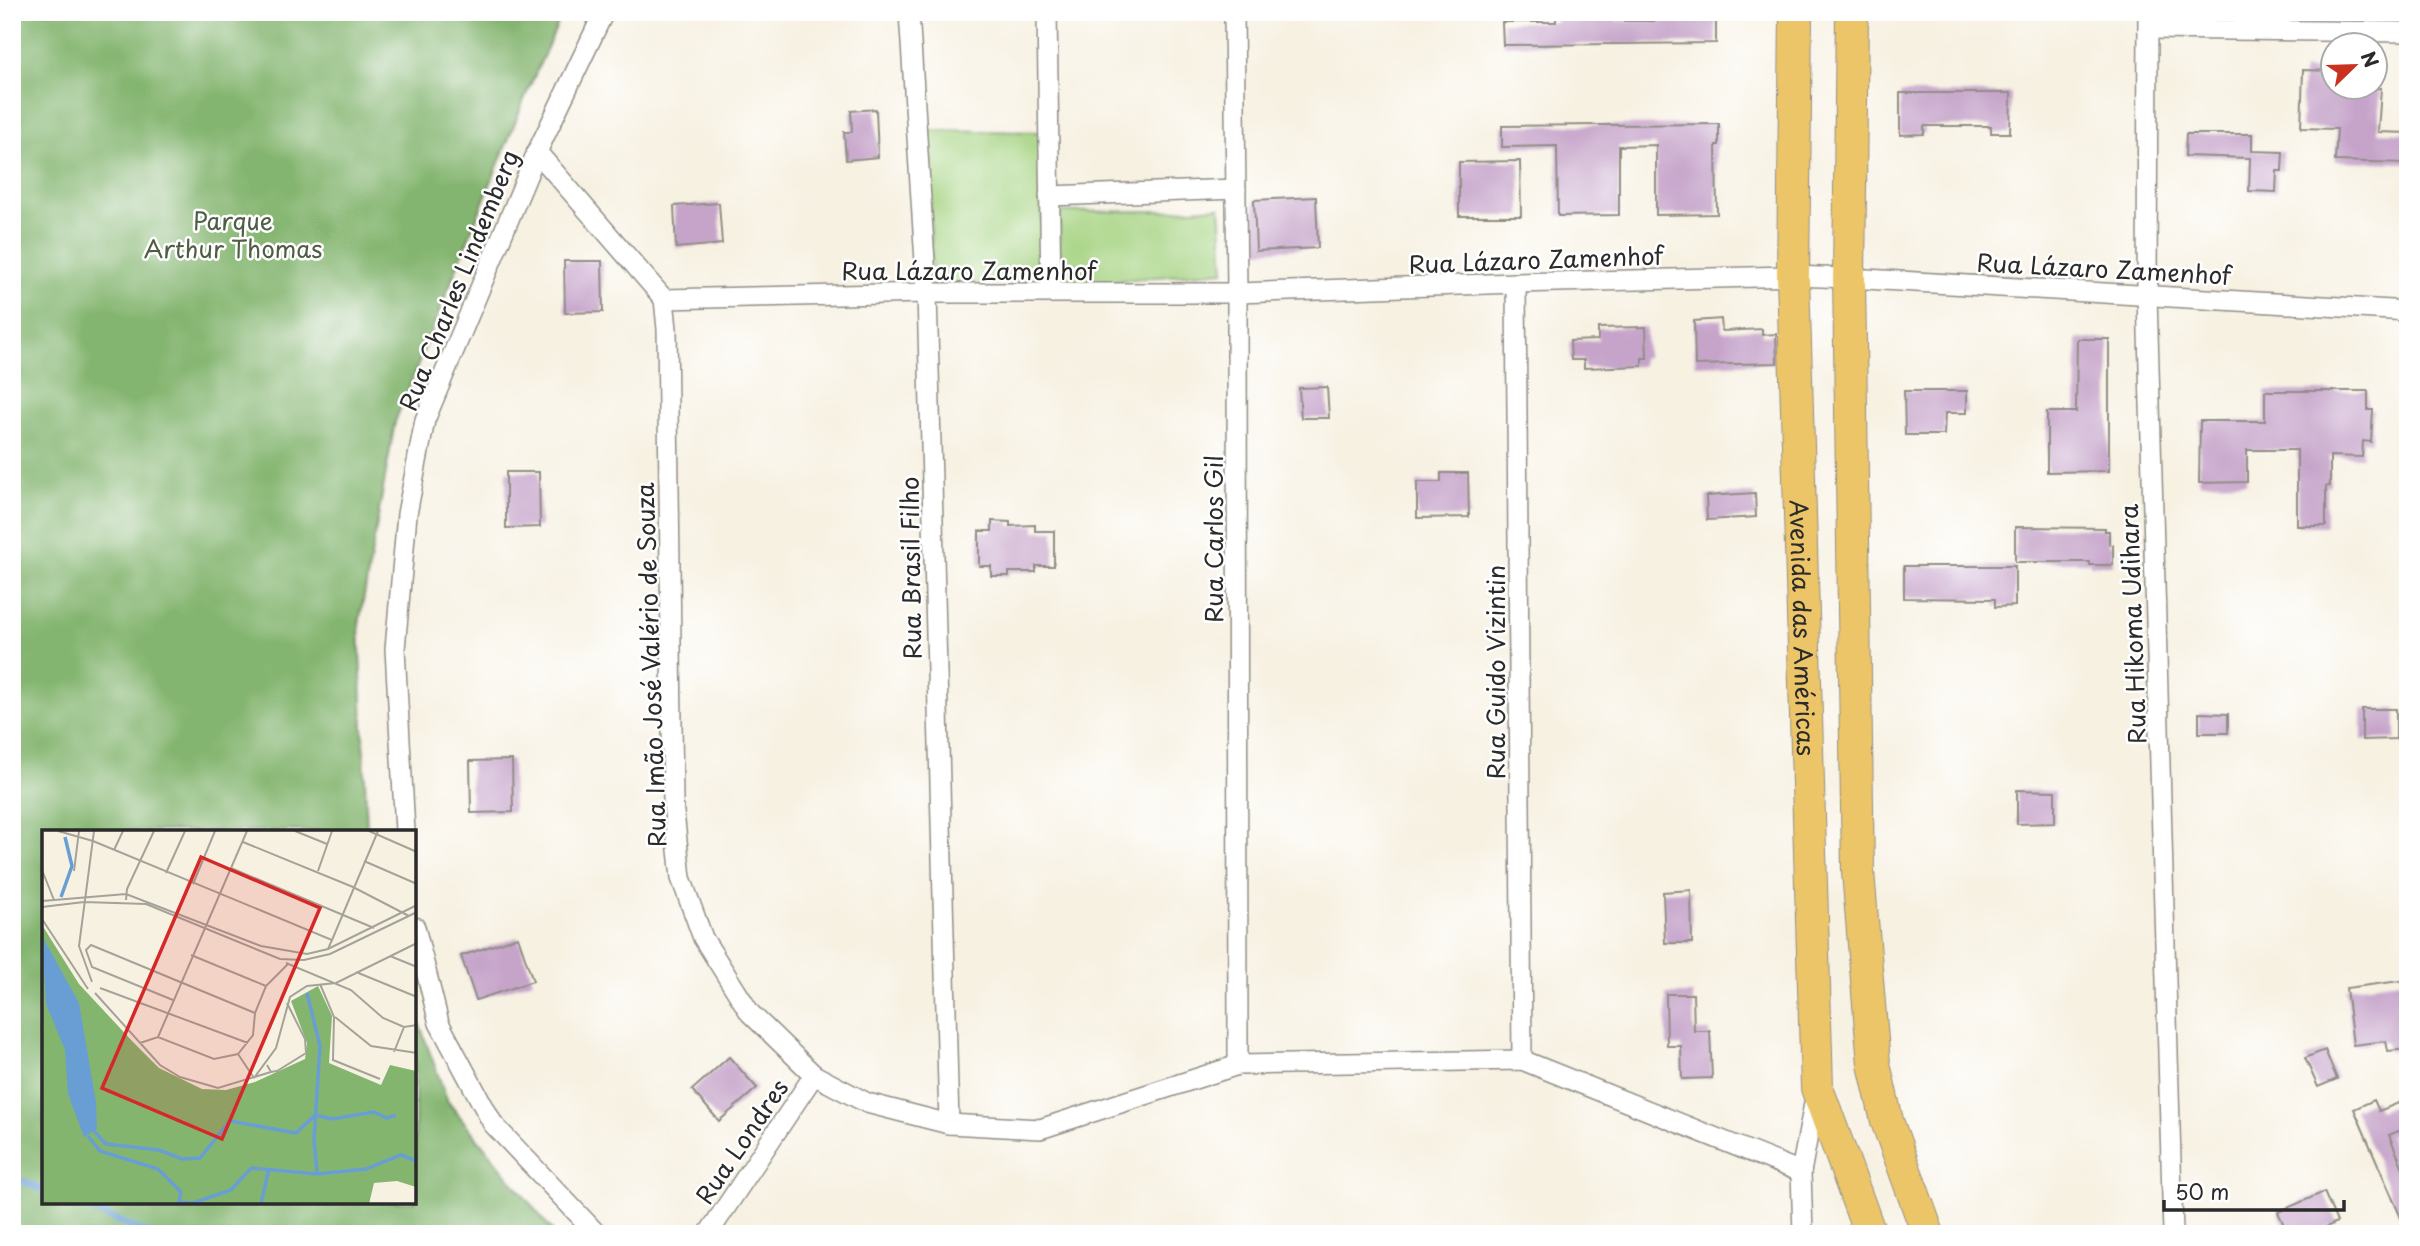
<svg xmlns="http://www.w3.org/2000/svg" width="2420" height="1246" font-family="'Playpen Sans',sans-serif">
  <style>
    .green { fill: #a5d381; stroke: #687f56; stroke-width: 2 }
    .forest { fill: #84b56f; stroke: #58704d; stroke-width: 2 }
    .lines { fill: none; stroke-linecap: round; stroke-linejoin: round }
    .stream { stroke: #699ed5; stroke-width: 7 }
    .building { fill: #c6a4ca }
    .minor-casing { stroke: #918e86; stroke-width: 22 }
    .primary-casing { stroke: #918e86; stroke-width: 34 }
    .minor { stroke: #fff; stroke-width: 19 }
    .primary { stroke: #edc569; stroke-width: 32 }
    .labels { text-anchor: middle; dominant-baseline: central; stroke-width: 5; stroke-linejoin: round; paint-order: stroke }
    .park-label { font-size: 24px; fill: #505d45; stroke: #fff }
    .street-label { font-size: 24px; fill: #2b2b2b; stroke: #fff }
    .inset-river { fill: none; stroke: #699ed5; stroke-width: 3.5 }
    .inset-road { fill: none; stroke: #a5a299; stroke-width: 2 }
    .view { fill: #d62828; fill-opacity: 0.15; stroke: #d62828; stroke-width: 3.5 }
    .inset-edge { fill: none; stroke: #2b2b2b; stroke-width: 3.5 }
  </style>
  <rect width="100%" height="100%" fill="#fff"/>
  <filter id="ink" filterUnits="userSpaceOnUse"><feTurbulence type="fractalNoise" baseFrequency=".0143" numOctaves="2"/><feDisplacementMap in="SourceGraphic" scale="14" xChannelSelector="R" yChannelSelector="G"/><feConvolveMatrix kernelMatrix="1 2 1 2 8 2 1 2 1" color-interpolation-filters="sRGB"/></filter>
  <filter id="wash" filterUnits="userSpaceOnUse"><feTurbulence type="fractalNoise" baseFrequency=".00686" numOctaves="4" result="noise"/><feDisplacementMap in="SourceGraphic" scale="28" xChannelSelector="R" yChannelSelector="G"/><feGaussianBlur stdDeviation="1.57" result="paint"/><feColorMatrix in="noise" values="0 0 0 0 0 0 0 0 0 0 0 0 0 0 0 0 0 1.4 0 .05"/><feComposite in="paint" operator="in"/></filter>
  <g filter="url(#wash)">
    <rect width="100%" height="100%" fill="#f7f1e2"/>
    <!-- green -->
    <g class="green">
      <path d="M929,130L1040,132L1043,281L932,286Z"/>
      <path d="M1220,207L1224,271L1059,286L1060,212L1161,211Z"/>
    </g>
    <!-- forest -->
    <path class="forest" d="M12,12H563L526,95L395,422L359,624L367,831H44V1202H415V1012L448,1102L555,1234H12Z"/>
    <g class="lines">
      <!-- stream -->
      <g class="stream">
        <path d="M12,1177L44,1190"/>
        <path d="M73,1202L149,1234"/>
      </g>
    </g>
    <g id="blocks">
      <!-- building -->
      <g class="building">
        <path d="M1556,12H1617V21H1654V12H1716V43L1503,45L1502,22H1556Z"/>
        <path d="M2303,70L2333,71V88H2381L2378,132L2408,133V163L2335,161L2337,129L2301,128Z"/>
        <path d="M1900,93H2011L2010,133H1991V126H1924V134L1900,135Z"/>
        <path d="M876,109L878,157L846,160L844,132H852L851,111Z"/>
        <path d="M1719,124V145H1716L1717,214L1656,215V145L1619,146V215L1558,216L1557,146L1502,147V126Z"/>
        <path d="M2186,134H2252V151L2283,152L2282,171H2277L2276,192L2249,191L2250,158L2185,156Z"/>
        <path d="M1520,161L1521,216H1459V162Z"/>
        <path d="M1316,197L1318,248L1256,251L1254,200Z"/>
        <path d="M719,203L722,244L676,248L674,206Z"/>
        <path d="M564,261H602L603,312L565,313Z"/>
        <path d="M1721,319L1722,331L1762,329V335L1776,334L1777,363L1695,365L1694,321Z"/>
        <path d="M1646,327L1647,358H1642V366L1584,368V360H1571L1570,341L1598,340V328Z"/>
        <path d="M2077,339H2109V471L2047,472V412H2076Z"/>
        <path d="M1327,387L1329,418H1301L1299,388Z"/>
        <path d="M1904,391H1967V413H1945L1944,435H1905Z"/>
        <path d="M2265,391H2368V410H2373L2371,442L2363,441L2362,457L2330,456V486H2326V526H2297V450H2247V482L2199,483L2200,421H2265Z"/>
        <path d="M506,472H539L540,527L506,528Z"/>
        <path d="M1441,473H1468L1469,517L1417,518V482H1441Z"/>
        <path d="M1755,493L1756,517L1707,520L1706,496Z"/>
        <path d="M992,521L1010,522V526L1035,525V531H1054V566H1036V572H1009V576H991V566H979V531H992Z"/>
        <path d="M2015,527L2105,528V531H2109V544L2113,545V565H2090V562H2015Z"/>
        <path d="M1904,566H2015V606L1995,607V599L1904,598Z"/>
        <path d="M2362,709H2396V739L2362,740Z"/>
        <path d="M2199,713L2228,714V733H2199Z"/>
        <path d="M512,760L513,812L471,813L470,761Z"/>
        <path d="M2017,790L2055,791V823L2017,824Z"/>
        <path d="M1691,890L1692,943H1665L1663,892Z"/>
        <path d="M518,937L533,981L476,1000L461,956Z"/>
        <path d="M2408,980V1049L2388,1051L2386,1041L2353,1045L2346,988Z"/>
        <path d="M1666,994H1693L1694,1031H1710L1712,1078L1682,1079L1681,1046H1667Z"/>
        <path d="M2325,1050L2337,1079L2318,1087L2305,1058Z"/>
        <path d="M729,1057L757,1088L719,1121L692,1090Z"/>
        <path d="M2374,1100L2379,1111L2401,1102L2408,1119V1127L2389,1135L2408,1180V1234L2354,1109Z"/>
        <path d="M2324,1192L2337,1222L2324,1228L2327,1234H2288L2278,1212Z"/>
      </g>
    </g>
  </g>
  <g filter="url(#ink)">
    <use href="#blocks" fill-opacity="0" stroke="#918e86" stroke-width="2"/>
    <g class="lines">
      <!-- minor casing -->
      <g class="minor-casing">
        <g id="minor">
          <path d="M909,12L927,293L949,1124"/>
          <path d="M1047,12L1051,293"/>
          <path d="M1234,12L1237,293L1238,1065"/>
          <path d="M2148,12L2147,295L2173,1234"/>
          <path d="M2148,29L2408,32"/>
          <path d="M537,152L664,299L667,329L673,803L681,878L703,938L750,1013L814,1075L867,1103L949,1124L1040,1129L1238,1065L1522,1060L1801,1172"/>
          <path d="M1049,196L1236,189"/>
          <path d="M1516,283L1522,1060"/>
          <path d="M664,299L927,293H1237L1516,283L1793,276L1849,278L2408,311"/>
          <path d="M405,831L395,649L407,514L425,420L537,152L604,12"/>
          <path d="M415,927L439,1023L493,1124L597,1234"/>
          <path d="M708,1234L814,1075"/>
          <path d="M1803,1234L1801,1172L1816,1093"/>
        </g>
      </g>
      <!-- primary casing -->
      <g class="primary-casing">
        <g id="primary">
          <path id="s1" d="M1796,12L1793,276L1817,1088L1870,1234"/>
          <path d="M1852,12L1849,278L1858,872L1874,1064L1887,1121L1928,1234"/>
        </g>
      </g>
      <!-- minor -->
      <use href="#minor" class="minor"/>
      <!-- primary -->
      <use href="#primary" class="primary"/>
    </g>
  </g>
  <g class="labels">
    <!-- park labels -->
    <g class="park-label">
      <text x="233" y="220">Parque<tspan x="233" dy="28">Arthur Thomas</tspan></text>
    </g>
    <!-- street labels -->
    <g class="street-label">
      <text transform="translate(1536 259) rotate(-2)">Rua Lázaro Zamenhof</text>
      <text transform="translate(2104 268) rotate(3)">Rua Lázaro Zamenhof</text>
      <text x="969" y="270">Rua Lázaro Zamenhof</text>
      <text transform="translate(458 280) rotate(-68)">Rua Charles Lindemberg</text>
      <text transform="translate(1213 539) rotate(-90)">Rua Carlos Gil</text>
      <text transform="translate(910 568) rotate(-91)">Rua Brasil Filho</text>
      <text transform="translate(2132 624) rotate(-92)">Rua Hikoma Udihara</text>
      <text stroke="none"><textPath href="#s1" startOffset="616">Avenida das Américas</textPath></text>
      <text transform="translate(650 665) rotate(-92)">Rua Imão José Valério de Souza</text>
      <text transform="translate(1495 672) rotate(-90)">Rua Guido Vizintin</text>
      <text transform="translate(741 1141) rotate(-56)">Rua Londres</text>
    </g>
  </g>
  <!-- overview -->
  <g transform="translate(42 830)">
    <rect width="374" height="374" fill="#f7f1e2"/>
    <path d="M0,95L37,154L91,212L117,238L160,259L184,260L213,252L263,229L265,213L249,171L276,156L290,186L287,233L339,255L348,235L374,241V357L355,351L332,353L327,374H0Z" fill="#84b56f"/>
    <path d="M0,106L37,173L54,272L55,299L42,307L26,264L23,220L4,174Z" fill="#699ed5"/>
    <path class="inset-river" d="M19,67L30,36L23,7M265,163L278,216L272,310L275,342M52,301L64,314L117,320L140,329L158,328L188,291L254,303L273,285L290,289L332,282L345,288L354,285M46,306L58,321L116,339L139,362L137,372L151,373L189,360L209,338L275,344L324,339L359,325L375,331M219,374L227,338"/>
    <path class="inset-road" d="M16,1L51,11L290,110L286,119M253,1L285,14M327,1L375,22M201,12L311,57L367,86M72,20L81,1M322,31L375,54M189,38L332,98M0,40L12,70M32,41L37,1M276,41L290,1M124,43L143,1M151,54L173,1M84,70L85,59L112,1M0,71L84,64L219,116L265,124L286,119L375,75M0,77L42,72L104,74L238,129L262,130L288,124L375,82M0,89L46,159M290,110L336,1M149,125L224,156M348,126L375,137M244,133L309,160L341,188L362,197L375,195M314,142L375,167M50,152L37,116L52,1M278,154L292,187L291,230L338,249M58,158L206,213M53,163L118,235L138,247L176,258L229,242M131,170L50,137L44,120L49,115L213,183M293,187L329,216L375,223M116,207L205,1M98,213L116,207L172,229L196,224L211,205L213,183L224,156L246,134M352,222L362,197M196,224L212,248M225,235L229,242L235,241L264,223L263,209L245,173M212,248L234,218L248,167L265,156L294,153L375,113"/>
    <path class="view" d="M159,27L278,78L180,309L60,258Z"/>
    <rect width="374" height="374" class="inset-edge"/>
  </g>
  <!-- margin -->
  <rect width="2420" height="1246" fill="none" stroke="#fff" stroke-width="42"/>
  <!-- north arrow -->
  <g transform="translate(2354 66) rotate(67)"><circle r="33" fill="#ffffff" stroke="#aaaaaa" stroke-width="2"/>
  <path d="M0-5L12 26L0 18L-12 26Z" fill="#c8321e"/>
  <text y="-10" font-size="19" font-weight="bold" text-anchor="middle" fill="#2b2b2b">N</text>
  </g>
  <!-- scale -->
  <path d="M2164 1200v10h180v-10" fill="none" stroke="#2b2b2b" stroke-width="3.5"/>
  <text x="2175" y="1200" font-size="21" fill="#2b2b2b" stroke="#ffffff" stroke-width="5" paint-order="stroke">50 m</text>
</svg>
